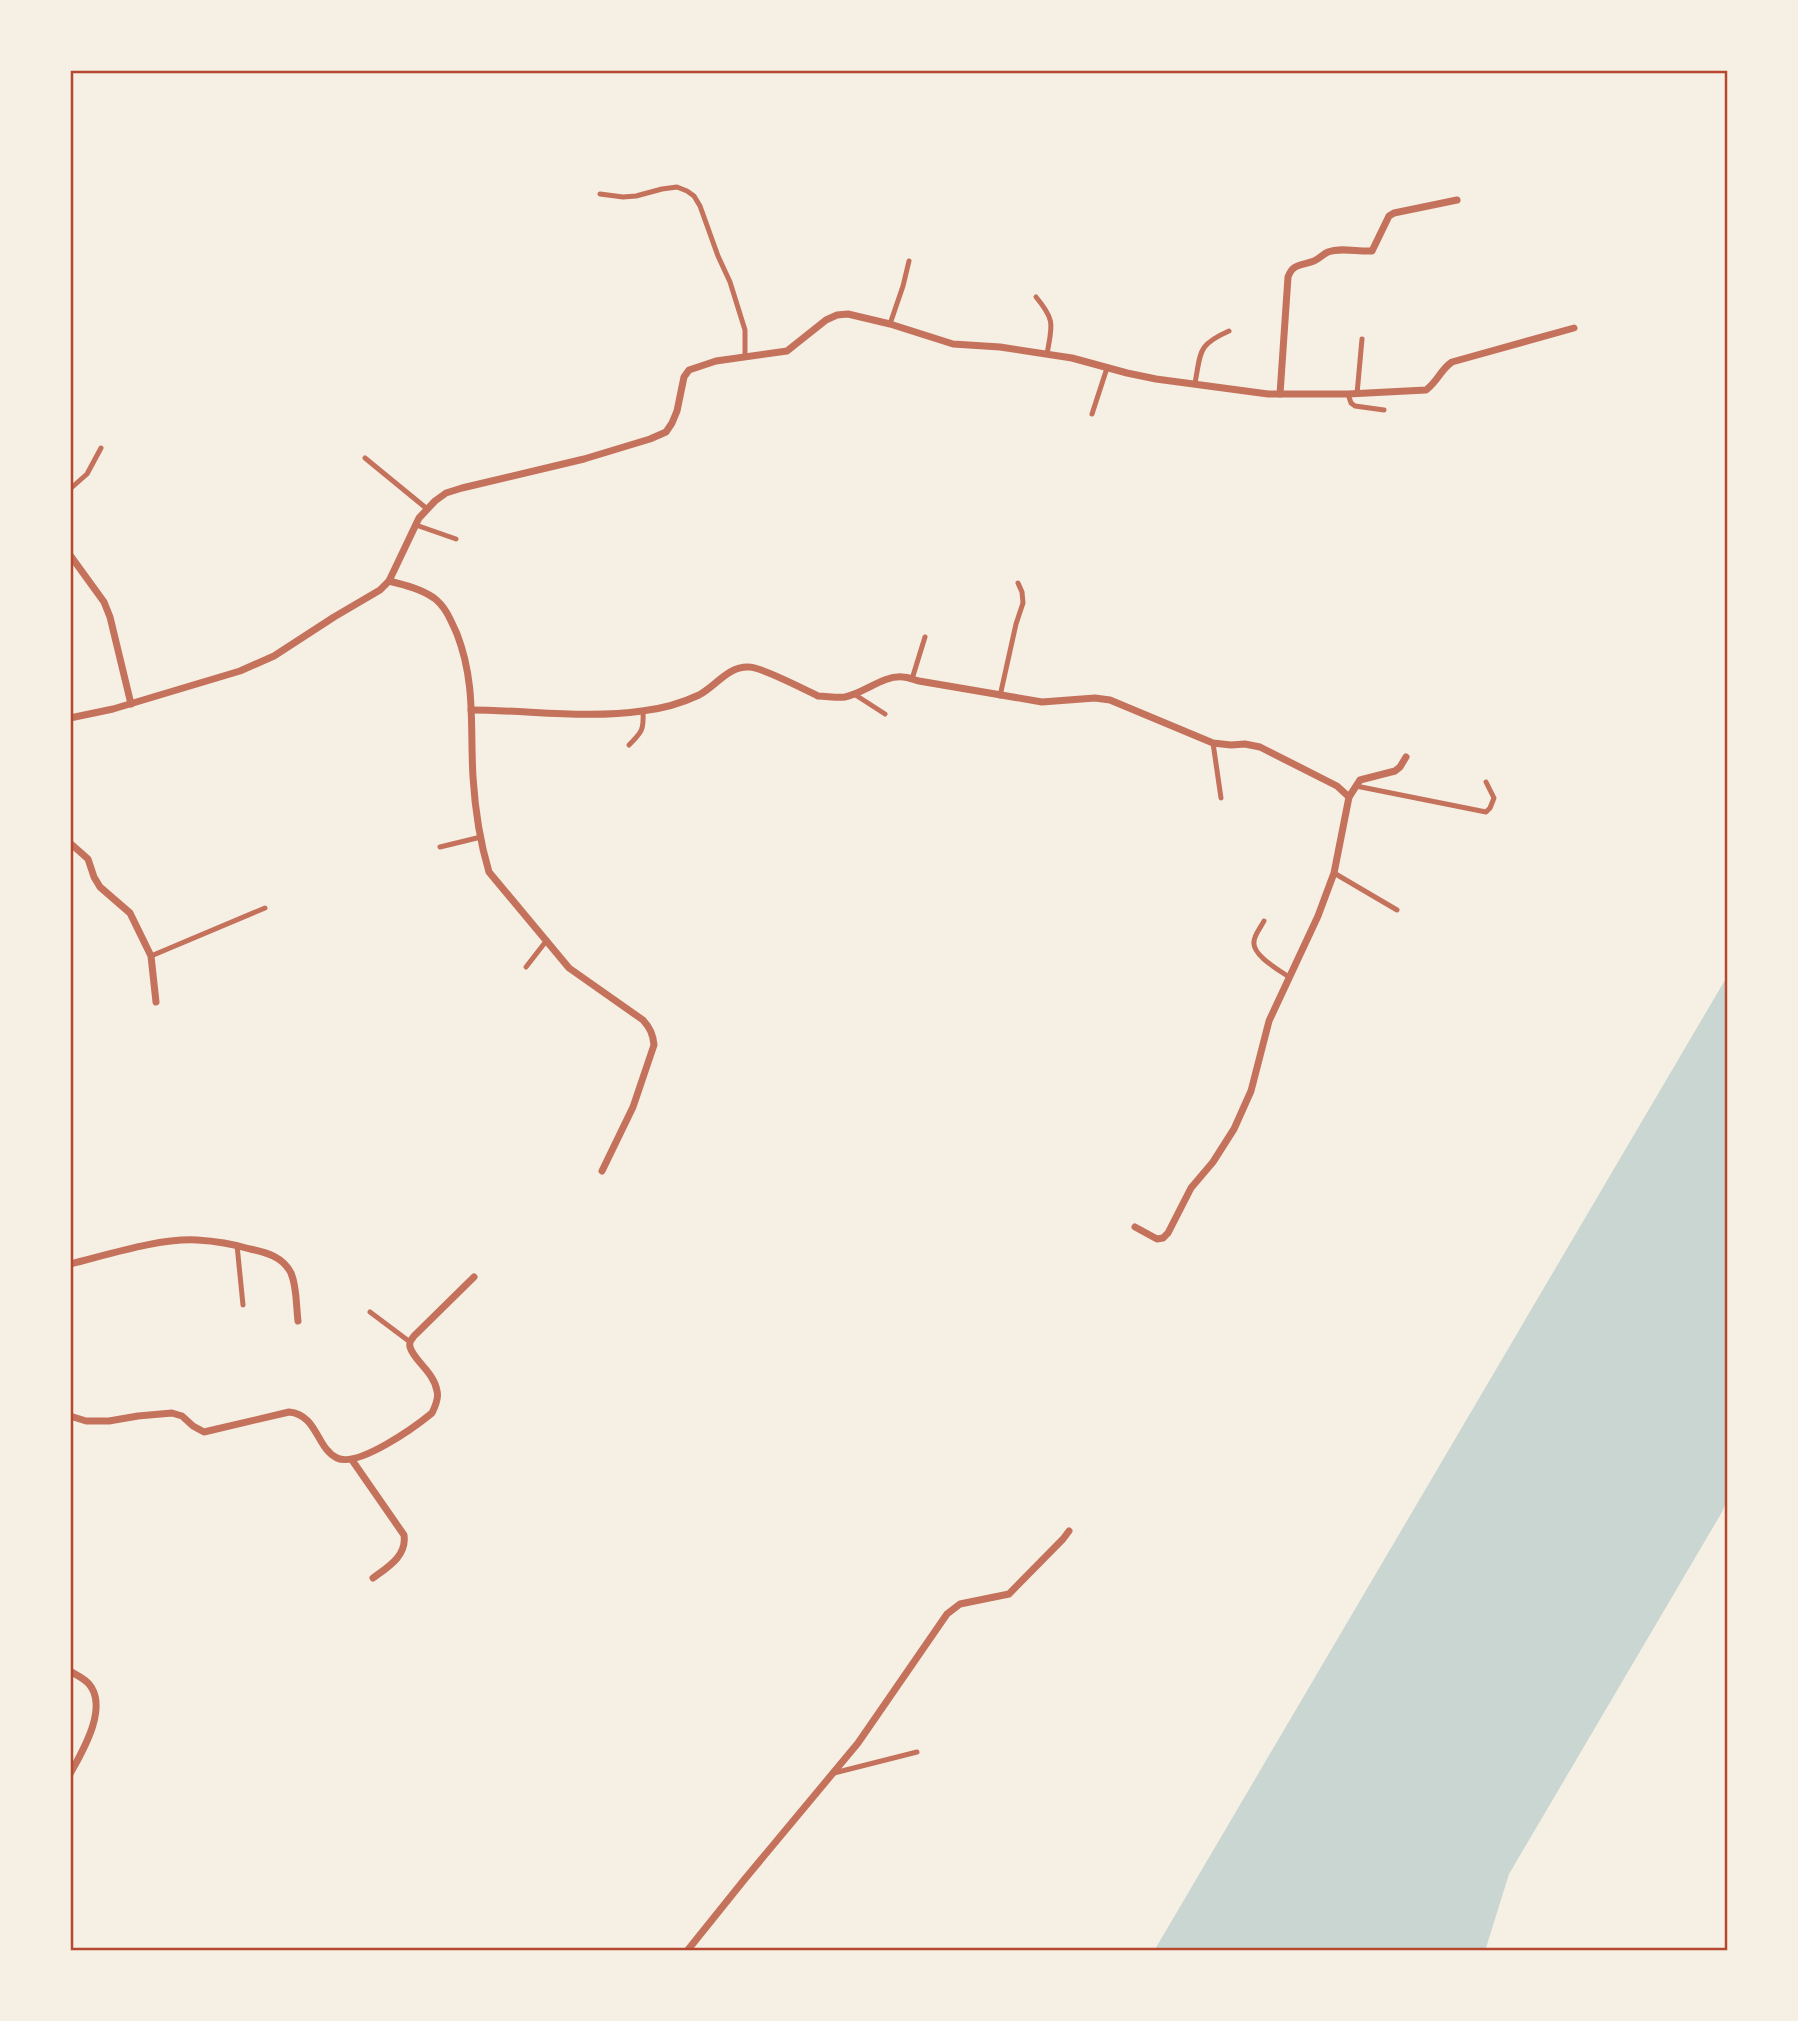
<svg xmlns="http://www.w3.org/2000/svg" width="1798" height="2021" font-family="Barlow,sans-serif">
  <style>
    .water { fill: #c9d6d2 }
    .lines { fill: none; stroke-linecap: round; stroke-linejoin: round }
    .service { stroke: #c5725c; stroke-width: 5 }
    .minor { stroke: #c5725c; stroke-width: 7 }
    .neatline { fill: none; stroke: #b5482f; stroke-width: 2.5 }
  </style>
  <rect width="100%" height="100%" fill="#f6efe4"/>
  <!-- water -->
  <path class="water" d="M1728,975V1497L1722,1512L1509,1874L1485,1951H1154Z"/>
  <g class="lines">
    <!-- service -->
    <g class="service">
      <path d="M600,194L623,197L636,196L662,189L677,187L687,191L694,196L700,206L718,256L730,282L745,330V357"/>
      <path d="M1036,297C1056,321 1052,325 1047,354"/>
      <path d="M890,324L903,286L909,261"/>
      <path d="M1195,383C1201,352 1197,345 1229,331"/>
      <path d="M1348,394L1351,403L1355,406L1384,410"/>
      <path d="M1357,394L1362,339"/>
      <path d="M1092,414L1107,368"/>
      <path d="M365,458L426,508"/>
      <path d="M70,489L87,474L101,448"/>
      <path d="M416,525L456,539"/>
      <path d="M912,679L925,637"/>
      <path d="M854,694L885,714"/>
      <path d="M1000,696L1016,624L1023,603L1022,592L1018,583"/>
      <path d="M1213,743L1221,798"/>
      <path d="M629,745C642,732 644,730 643,711"/>
      <path d="M1356,786L1486,812L1490,808L1494,798L1486,782"/>
      <path d="M440,847L481,837"/>
      <path d="M1334,873L1397,910"/>
      <path d="M1264,921C1261,927 1254,935 1254,942C1252,955 1279,970 1289,977"/>
      <path d="M151,956L265,908"/>
      <path d="M526,967L547,940"/>
      <path d="M237,1245L243,1305"/>
      <path d="M370,1312L410,1342"/>
      <path d="M834,1773L917,1752"/>
    </g>
    <!-- minor -->
    <g class="minor">
      <path d="M1280,394L1288,277C1293,263 1301,266 1314,261C1319,259 1323,254 1328,252C1341,247 1358,252 1372,251L1389,216L1394,213L1457,200"/>
      <path d="M70,555L104,602L110,617L131,704"/>
      <path d="M389,581C405,585 421,589 434,598C446,607 451,621 457,634C476,683 470,727 473,777C475,809 480,842 489,872L569,968L643,1020C650,1028 653,1034 654,1045L633,1107L602,1171"/>
      <path d="M471,710C528,710 586,719 642,711C660,709 682,703 699,695C716,686 728,666 749,667C761,667 804,689 818,696C827,696 836,698 845,697C865,693 883,675 903,677C908,677 914,680 919,681L1042,702L1095,698L1110,700L1213,743L1231,745L1245,744L1260,747L1337,786L1349,797"/>
      <path d="M70,718L113,709L240,671L274,656L334,617L380,590L389,581L419,518L435,501L446,493L462,488L584,459L650,439L666,432L672,423L677,411L684,377L689,370L716,361L787,351L826,320L837,315L848,314L890,324L953,344L1000,347L1072,358L1127,373L1156,379L1268,394H1348L1426,390C1439,380 1440,370 1452,362L1574,328"/>
      <path d="M70,843L88,859L94,877L100,887L130,913L151,956L156,1002"/>
      <path d="M1135,1227L1157,1239L1163,1238L1168,1233L1191,1188L1213,1162L1234,1129L1251,1091L1269,1021L1318,916L1334,873L1349,797L1360,780L1395,771L1400,767L1406,757"/>
      <path d="M70,1264C107,1255 159,1238 197,1240C215,1241 233,1244 250,1249C266,1252 283,1257 291,1273C297,1287 296,1305 298,1321"/>
      <path d="M70,1416L86,1421H109L138,1416L172,1413L182,1416L193,1426L204,1432L289,1412C318,1415 316,1448 337,1458C358,1468 415,1427 432,1413C435,1407 439,1398 437,1391C434,1372 414,1361 410,1347C409,1342 411,1340 414,1336L474,1277"/>
      <path d="M352,1460L404,1535C407,1556 388,1567 373,1578"/>
      <path d="M70,1671C76,1675 84,1678 89,1684C109,1708 82,1752 70,1774"/>
      <path d="M687,1951L744,1880L858,1743L947,1614L960,1604L1009,1594L1063,1539L1069,1531"/>
    </g>
  </g>
  <!-- border -->
  <rect width="1798" height="2021" fill="none" stroke="#f6efe4" stroke-width="144"/>
  <rect x="72" y="72" width="1654" height="1877" class="neatline"/>
</svg>
